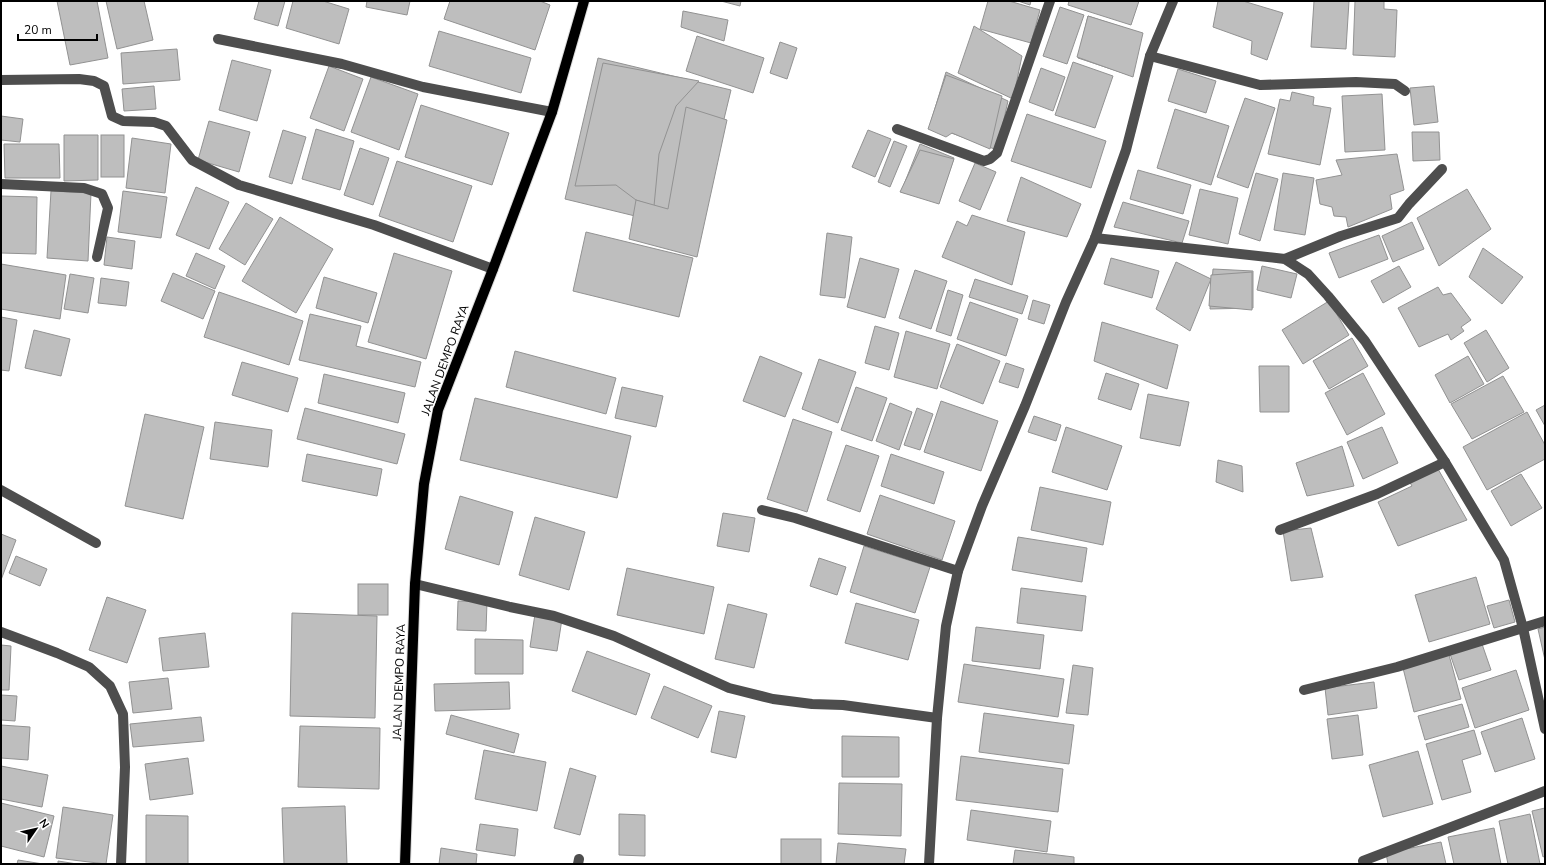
<svg xmlns="http://www.w3.org/2000/svg" width="1546" height="865" font-family="'Nunito Sans',sans-serif">
  <style>
    .building { fill: #bebebe; stroke: #929292 }
    .lines { fill: none; stroke-linecap: round; stroke-linejoin: round }
    .major-casing { stroke: #dbdbdb; stroke-width: 12 }
    .minor { stroke: #4e4e4e; stroke-width: 10 }
    .major { stroke: #000; stroke-width: 10 }
    .labels { text-anchor: middle; dominant-baseline: central; stroke-width: 3; stroke-linejoin: round; paint-order: stroke }
    .street-label { font-size: 12px; fill: #000; stroke: #fff }
  </style>
  <rect width="100%" height="100%" fill="#fff"/>
  <!-- building -->
  <g class="building">
    <path d="M57,1H97L108,58L70,65Z"/>
    <path d="M106,1H144L153,40L117,49Z"/>
    <path d="M259,1H285L278,26L254,19Z"/>
    <path d="M293,1H323L349,9L339,44L286,28Z"/>
    <path d="M367,1H410L407,15L366,7Z"/>
    <path d="M450,1H540L550,5L535,50L444,19Z"/>
    <path d="M721,1H741L740,6Z"/>
    <path d="M988,1H1009L1040,10L1031,43L980,29Z"/>
    <path d="M1018,1H1031L1030,5Z"/>
    <path d="M1069,1H1139L1131,25L1068,5Z"/>
    <path d="M1218,1H1243L1283,13L1267,60L1251,54L1252,41L1213,27Z"/>
    <path d="M1314,1H1349L1346,49L1311,47Z"/>
    <path d="M1355,1H1384V9L1397,10L1395,57L1353,55Z"/>
    <path d="M1060,7L1084,15L1067,64L1043,56Z"/>
    <path d="M683,11L728,20L724,41L681,27Z"/>
    <path d="M1088,16L1140,33L1129,75L1078,58Z"/>
    <path d="M1088,16L1143,33L1133,77L1077,57Z"/>
    <path d="M974,26L1022,56L1013,99L958,73Z"/>
    <path d="M439,31L531,58L521,93L429,66Z"/>
    <path d="M697,36L764,58L753,93L686,71Z"/>
    <path d="M780,42L797,48L787,79L770,73Z"/>
    <path d="M177,49L180,80L123,84L121,53Z"/>
    <path d="M598,58L731,90L697,231L565,199Z"/>
    <path d="M232,60L271,70L257,121L219,110Z"/>
    <path d="M1073,62L1113,76L1095,128L1055,115Z"/>
    <path d="M603,63L699,81L676,106L659,154L654,206L636,200L616,185L575,186Z"/>
    <path d="M329,66L363,79L344,131L310,118Z"/>
    <path d="M1041,68L1065,77L1053,111L1029,102Z"/>
    <path d="M1178,69L1216,81L1206,113L1168,101Z"/>
    <path d="M946,72L1008,101L997,150L930,125Z"/>
    <path d="M946,75L1002,96L990,149L952,133L946,137L928,129Z"/>
    <path d="M371,77L418,94L399,150L351,132Z"/>
    <path d="M154,86L156,109L124,111L122,89Z"/>
    <path d="M1434,86L1438,122L1414,125L1410,88Z"/>
    <path d="M1292,92L1314,97L1313,105L1331,108L1320,165L1268,154L1280,99L1290,101Z"/>
    <path d="M1382,94L1385,150L1345,152L1342,96Z"/>
    <path d="M1245,98L1275,108L1248,188L1217,177Z"/>
    <path d="M421,105L509,133L492,185L405,157Z"/>
    <path d="M686,107L727,120L697,257L629,239L636,200L668,209Z"/>
    <path d="M1175,109L1229,126L1211,185L1157,168Z"/>
    <path d="M1027,114L1106,141L1091,188L1011,161Z"/>
    <path d="M1,116L23,119L20,142L1,140Z"/>
    <path d="M209,121L250,132L239,172L198,160Z"/>
    <path d="M316,129L354,141L340,190L302,179Z"/>
    <path d="M283,130L306,137L292,184L269,177Z"/>
    <path d="M868,130L891,139L875,177L852,167Z"/>
    <path d="M1412,132H1439L1440,160L1413,161Z"/>
    <path d="M64,135H98V180L64,181Z"/>
    <rect x="101" y="135" width="23" height="42"/>
    <path d="M132,138L171,144L165,193L126,188Z"/>
    <path d="M894,141L907,146L890,187L878,182Z"/>
    <path d="M4,144H59L60,178H5Z"/>
    <path d="M920,144L954,158L939,201L901,192Z"/>
    <path d="M360,148L389,158L373,205L344,195Z"/>
    <path d="M920,150L954,159L939,204L900,192Z"/>
    <path d="M1397,154L1404,190L1390,195L1392,209L1348,227L1346,217L1334,216L1332,207L1320,204L1316,180L1342,175L1336,160Z"/>
    <path d="M397,161L472,186L453,242L379,216Z"/>
    <path d="M975,163L996,172L980,210L959,201Z"/>
    <path d="M1138,170L1191,185L1183,214L1130,199Z"/>
    <path d="M1256,173L1278,179L1260,241L1239,234Z"/>
    <path d="M1283,173L1314,178L1305,235L1274,230Z"/>
    <path d="M1021,177L1081,204L1067,237L1007,221Z"/>
    <path d="M196,187L229,202L209,249L176,235Z"/>
    <path d="M1200,189L1238,198L1228,244L1189,235Z"/>
    <path d="M1467,189L1491,229L1439,266L1417,218Z"/>
    <path d="M51,191L91,193L88,261L47,258Z"/>
    <path d="M123,191L167,197L161,238L118,232Z"/>
    <path d="M1,196L37,197L36,254L1,253Z"/>
    <path d="M1123,202L1189,221L1182,243L1114,227Z"/>
    <path d="M246,203L273,219L245,265L219,249Z"/>
    <path d="M972,215L1025,232L1012,285L942,257L957,221L967,226Z"/>
    <path d="M280,217L333,249L296,313L242,281Z"/>
    <path d="M1412,222L1424,249L1393,262L1382,236Z"/>
    <path d="M586,232L693,258L679,317L573,291Z"/>
    <path d="M827,233L852,237L845,298L820,295Z"/>
    <path d="M1379,235L1388,259L1339,278L1329,253Z"/>
    <path d="M107,237L135,241L132,269L104,265Z"/>
    <path d="M1483,248L1523,277L1502,304L1469,277Z"/>
    <path d="M196,253L225,266L215,289L186,276Z"/>
    <path d="M394,253L452,271L426,359L368,342Z"/>
    <path d="M860,258L899,269L885,318L847,307Z"/>
    <path d="M1111,258L1159,271L1152,298L1104,284Z"/>
    <path d="M1176,262L1211,279L1190,331L1156,309Z"/>
    <path d="M1,264L66,275L60,319L1,309Z"/>
    <path d="M1262,266L1297,274L1291,298L1257,290Z"/>
    <path d="M1399,266L1411,287L1383,303L1371,281Z"/>
    <path d="M1213,269L1253,271V308L1210,309Z"/>
    <path d="M915,270L947,281L931,329L899,318Z"/>
    <path d="M1252,272V310L1209,306L1211,275Z"/>
    <path d="M173,273L215,291L203,319L161,301Z"/>
    <path d="M70,274L94,278L88,313L64,309Z"/>
    <path d="M324,277L377,293L368,323L316,308Z"/>
    <path d="M101,278L129,282L126,306L98,303Z"/>
    <path d="M975,279L1028,296L1022,314L969,297Z"/>
    <path d="M1438,287L1443,295L1451,293L1471,320L1461,327L1464,331L1451,340L1448,334L1419,347L1398,308Z"/>
    <path d="M948,290L963,295L951,336L936,331Z"/>
    <path d="M219,292L303,321L289,365L204,337Z"/>
    <path d="M1033,300L1050,305L1044,324L1028,319Z"/>
    <path d="M1329,301L1349,335L1303,364L1282,330Z"/>
    <path d="M970,302L1018,319L1006,356L957,339Z"/>
    <path d="M310,314L361,326L356,346L421,362L415,387L299,360Z"/>
    <path d="M1,317L17,320L9,371L1,370Z"/>
    <path d="M1102,322L1178,345L1167,389L1094,361Z"/>
    <path d="M875,326L899,333L889,370L865,363Z"/>
    <path d="M34,330L70,339L61,376L25,368Z"/>
    <path d="M1486,330L1509,368L1487,382L1464,343Z"/>
    <path d="M906,331L950,344L937,389L894,377Z"/>
    <path d="M1352,338L1368,366L1329,389L1313,361Z"/>
    <path d="M957,344L1000,361L983,404L940,387Z"/>
    <path d="M515,351L616,378L606,414L506,387Z"/>
    <path d="M760,356L802,373L785,417L743,401Z"/>
    <path d="M1468,356L1484,384L1450,403L1435,375Z"/>
    <path d="M819,359L856,372L838,423L802,409Z"/>
    <path d="M242,362L298,378L288,412L232,395Z"/>
    <path d="M1006,363L1024,369L1018,388L999,382Z"/>
    <path d="M1259,366H1289V412H1260Z"/>
    <path d="M1106,373L1139,384L1131,410L1098,399Z"/>
    <path d="M1363,373L1385,414L1347,435L1325,393Z"/>
    <path d="M324,374L405,393L398,423L318,403Z"/>
    <path d="M1503,376L1524,412L1472,439L1451,404Z"/>
    <path d="M622,387L663,396L656,427L615,418Z"/>
    <path d="M856,387L887,398L872,441L841,430Z"/>
    <path d="M1148,394L1189,402L1180,446L1140,438Z"/>
    <path d="M475,398L631,436L617,498L460,460Z"/>
    <path d="M941,401L998,421L981,471L924,452Z"/>
    <path d="M890,403L912,412L899,450L876,441Z"/>
    <path d="M1545,405V426L1536,410Z"/>
    <path d="M305,408L405,434L397,464L297,439Z"/>
    <path d="M917,408L933,414L920,450L904,445Z"/>
    <path d="M1527,412L1545,445V459L1487,490L1463,447Z"/>
    <path d="M145,414L204,427L183,519L125,506Z"/>
    <path d="M1034,416L1061,425L1056,441L1028,432Z"/>
    <path d="M793,419L832,432L807,512L767,499Z"/>
    <path d="M215,422L272,430L268,467L210,459Z"/>
    <path d="M1066,427L1122,446L1107,490L1052,472Z"/>
    <path d="M1382,427L1398,463L1363,479L1347,442Z"/>
    <path d="M846,445L879,456L860,512L827,500Z"/>
    <path d="M1342,446L1354,486L1307,496L1296,463Z"/>
    <path d="M307,454L382,469L377,496L302,481Z"/>
    <path d="M891,454L944,472L934,504L881,486Z"/>
    <path d="M1218,460L1242,466L1243,492L1216,482Z"/>
    <path d="M1438,469L1467,520L1398,546L1378,502L1412,486L1409,481Z"/>
    <path d="M1521,474L1542,508L1511,526L1491,491Z"/>
    <path d="M1040,487L1111,502L1103,545L1031,530Z"/>
    <path d="M880,495L955,521L942,560L867,534Z"/>
    <path d="M460,496L513,512L499,565L445,549Z"/>
    <path d="M723,513L755,518L749,552L717,546Z"/>
    <path d="M535,517L585,532L569,590L519,575Z"/>
    <path d="M1311,528L1323,577L1291,581L1283,531Z"/>
    <path d="M1,534L16,540L1,580Z"/>
    <path d="M1018,537L1087,548L1082,582L1012,570Z"/>
    <path d="M864,546L930,567L915,613L850,592Z"/>
    <path d="M16,556L47,569L40,586L9,573Z"/>
    <path d="M819,558L846,567L837,595L810,586Z"/>
    <path d="M627,568L714,587L704,634L617,615Z"/>
    <path d="M1476,577L1490,624L1429,642L1415,595Z"/>
    <rect x="358" y="584" width="30" height="31"/>
    <path d="M1021,588L1086,596L1082,631L1017,623Z"/>
    <path d="M107,597L146,610L127,663L89,650Z"/>
    <path d="M1509,600L1515,622L1494,628L1487,606Z"/>
    <path d="M458,601L487,602L486,631L457,630Z"/>
    <path d="M856,603L919,620L908,660L845,643Z"/>
    <path d="M728,604L767,614L754,668L715,659Z"/>
    <path d="M292,613L377,616L375,718L290,716Z"/>
    <path d="M535,614L562,619L557,651L530,647Z"/>
    <path d="M976,627L1044,635L1040,669L972,661Z"/>
    <path d="M1545,627V660L1538,629Z"/>
    <path d="M205,633L209,667L163,671L159,638Z"/>
    <path d="M475,639L523,640V674H475Z"/>
    <path d="M1482,644L1491,670L1459,680L1450,654Z"/>
    <path d="M1,645L11,646L9,690H1Z"/>
    <path d="M587,651L650,674L636,715L572,691Z"/>
    <path d="M1449,655L1461,699L1414,712L1403,668Z"/>
    <path d="M964,664L1064,679L1058,717L958,702Z"/>
    <path d="M1073,665L1093,668L1088,715L1066,713Z"/>
    <path d="M1516,670L1529,710L1475,728L1462,688Z"/>
    <path d="M168,678L172,709L133,713L129,682Z"/>
    <path d="M509,682L510,709L435,711L434,684Z"/>
    <path d="M1374,682L1377,708L1328,715L1325,688Z"/>
    <path d="M664,686L712,706L698,738L651,718Z"/>
    <path d="M1,695L17,696L15,721L1,720Z"/>
    <path d="M1462,704L1469,727L1425,740L1418,716Z"/>
    <path d="M719,711L745,716L736,758L711,752Z"/>
    <path d="M984,713L1074,725L1069,764L979,752Z"/>
    <path d="M451,715L519,734L514,753L446,734Z"/>
    <path d="M1358,715L1363,755L1332,759L1327,719Z"/>
    <path d="M201,717L204,741L133,747L130,724Z"/>
    <path d="M1522,718L1535,759L1495,772L1481,732Z"/>
    <path d="M1,725L30,727L28,760L1,758Z"/>
    <path d="M300,726L380,728L379,789L298,787Z"/>
    <path d="M1474,730L1481,754L1462,760L1471,792L1442,800L1426,744Z"/>
    <path d="M842,736L899,737V777H842Z"/>
    <path d="M484,750L546,762L537,811L475,799Z"/>
    <path d="M1418,751L1433,804L1383,817L1369,765Z"/>
    <path d="M961,756L1063,769L1058,812L956,800Z"/>
    <path d="M188,758L193,794L150,800L145,764Z"/>
    <path d="M1,766L48,775L42,807L1,799Z"/>
    <path d="M570,768L596,776L580,835L554,828Z"/>
    <path d="M839,783L902,784L901,836L838,834Z"/>
    <path d="M1,803L54,816L44,857L1,846Z"/>
    <path d="M345,806L347,864H284L282,808Z"/>
    <path d="M63,807L113,815L106,864L56,858Z"/>
    <path d="M1545,808V856L1543,857L1532,811Z"/>
    <path d="M971,810L1051,821L1047,852L967,840Z"/>
    <path d="M619,814L645,815V856L619,855Z"/>
    <path d="M1530,814L1540,864H1508L1499,821Z"/>
    <path d="M146,815L188,816V864H146Z"/>
    <path d="M480,824L518,829L515,856L476,850Z"/>
    <path d="M1494,828L1501,864H1454L1448,837Z"/>
    <rect x="781" y="839" width="40" height="25"/>
    <path d="M1441,842L1446,864H1388L1386,853Z"/>
    <path d="M838,843L906,849L904,864H836Z"/>
    <path d="M441,848L477,854L476,864H439Z"/>
    <path d="M1015,850L1074,857V864H1013Z"/>
    <path d="M18,860L43,864H17Z"/>
    <path d="M58,861L77,864H58Z"/>
  </g>
  <g class="lines">
    <!-- major casing -->
    <g class="major-casing">
      <path id="major" d="M405,864L415,584L424,484L438,410L493,269L552,112L584,1"/>
    </g>
    <!-- minor -->
    <g class="minor">
      <path d="M218,39L342,64L423,87L552,112"/>
      <path d="M1150,56L1260,85L1356,82L1395,84L1405,91"/>
      <path d="M1,80L79,79L94,81L104,86L112,116L123,121L154,122L166,126L192,160L239,185L374,225L493,269"/>
      <path d="M897,129L984,161L990,159L997,153L1050,1"/>
      <path d="M1,184L84,188L102,194L108,208L97,257"/>
      <path d="M1095,238L1285,259L1308,274L1328,296L1365,341L1445,462L1504,560L1523,628L1545,729"/>
      <path d="M1285,259L1341,236L1398,218L1409,204L1442,169"/>
      <path d="M1,490L96,543"/>
      <path d="M762,510L795,518L958,571"/>
      <path d="M1280,530L1377,494L1445,462"/>
      <path d="M415,584L510,607L554,616L614,636L729,688L773,699L812,704L843,705L937,718"/>
      <path d="M1,632L57,653L89,667L110,686L123,714L125,767L121,864"/>
      <path d="M1304,690L1397,667L1545,621"/>
      <path d="M1363,861L1545,791"/>
      <path d="M578,864L579,859"/>
      <path d="M929,864L937,718L946,626L958,571L982,506L1025,406L1066,302L1095,238L1126,150L1150,56L1173,1"/>
    </g>
    <!-- major -->
    <use href="#major" class="major"/>
  </g>
  <g class="labels">
    <!-- street labels -->
    <g class="street-label">
      <text transform="translate(445 360) rotate(-70)">JALAN DEMPO RAYA</text>
      <text transform="translate(399 682) rotate(-88)">JALAN DEMPO RAYA</text>
    </g>
  </g>
  <!-- border -->
  <rect width="1546" height="865" fill="none" stroke="#000000" stroke-width="4"/>
  <!-- north arrow -->
  <g transform="translate(36 829) rotate(56)" stroke="#ffffff" stroke-width="3" paint-order="stroke">
  <path d="M0-3L7 15L0 10L-7 15Z" fill="#000000"/>
  <text y="-6" font-size="11" font-weight="bold" text-anchor="middle" fill="#000000">N</text>
  </g>
  <!-- scale -->
  <path d="M18 34v6h79v-6" fill="none" stroke="#000000" stroke-width="2"/>
  <text x="24" y="34" font-size="12" fill="#000000" stroke="#ffffff" stroke-width="3" paint-order="stroke">20 m</text>
</svg>
